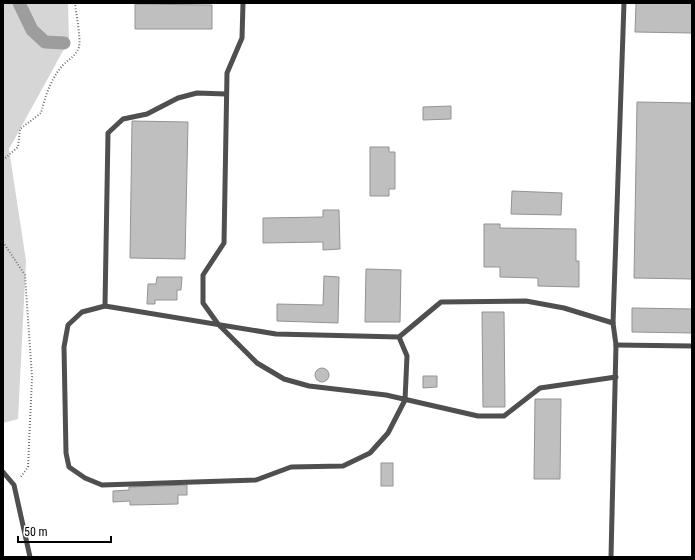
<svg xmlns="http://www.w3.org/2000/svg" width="695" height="560" font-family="'Roboto Condensed',sans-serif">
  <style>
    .green { fill: #d6d6d6 }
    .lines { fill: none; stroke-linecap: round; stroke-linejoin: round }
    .canal { stroke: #9d9d9d; stroke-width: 13 }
    .building { fill: #bfbfbf; stroke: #939393 }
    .path { stroke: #717171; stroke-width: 2; stroke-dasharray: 1 2; stroke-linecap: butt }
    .service { stroke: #4f4f4f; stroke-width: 5 }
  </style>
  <rect width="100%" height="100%" fill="#fff"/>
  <!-- green -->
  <path class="green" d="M3,3H68L69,40L9,149L26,261L18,419L3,423Z"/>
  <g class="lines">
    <!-- canal -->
    <path class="canal" d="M19,3L32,30L45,42L64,43"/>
  </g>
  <!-- building -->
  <g class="building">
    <path d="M636,3H692V33L635,32Z"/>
    <path d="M135,4L212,5V29H135Z"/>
    <path d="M637,102L692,103V279L634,278Z"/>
    <path d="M451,106V119L423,120V107Z"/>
    <path d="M132,121L188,122L185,259L130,258Z"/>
    <path d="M370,147H389V152H395V189H389V196H370Z"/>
    <path d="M512,191L562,193L561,215L511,214Z"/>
    <path d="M323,210H339L340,249L323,250V242L263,243V218L323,217Z"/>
    <path d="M484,224H500V228L576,229V261H579V287L538,286V278L500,277V267H484Z"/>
    <path d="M366,269L401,270L400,322H365Z"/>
    <path d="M324,276L339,277L338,323L277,321V304L323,305Z"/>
    <path d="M157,277H182L181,290H177V300H155V304H147L148,284H156Z"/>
    <path d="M632,308L692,309V333L632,332Z"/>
    <path d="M482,312H504L505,407H483Z"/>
    <circle cx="322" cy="375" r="7"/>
    <path d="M423,376H437V387L423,388Z"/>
    <path d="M535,399H561L560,479H534Z"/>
    <rect x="381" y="463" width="12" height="23"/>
    <path d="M187,485V495H178V504L130,505V501L113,502V491L129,490V487Z"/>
  </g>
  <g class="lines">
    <!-- path -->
    <g class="path">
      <path d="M3,160L18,147L20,129L41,113C45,97 51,78 63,65C69,59 76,56 79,47C81,38 76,13 75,3"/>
      <path d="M3,242L25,275L32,377L28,467L20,478"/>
    </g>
    <!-- service -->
    <g class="service">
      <path d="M243,3L242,38L227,73L224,243L203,275V303L218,324L257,363L284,379L309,386L386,395L478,416H504L540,388L616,377"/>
      <path d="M105,306L108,133L123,119L147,114L178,98L197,93L226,94"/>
      <path d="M399,337L276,334L105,306L82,312L68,325L64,347L66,453L69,467L85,478L102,485L256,480L291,467L343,466L370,453L388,433L405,400L407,356L399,337L441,302L526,301L564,308L613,323"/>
      <path d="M616,345L692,346"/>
      <path d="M3,472L14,485L30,557"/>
      <path d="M611,557L616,345L613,323L624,3"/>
    </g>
  </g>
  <!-- border -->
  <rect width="695" height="560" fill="none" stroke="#000000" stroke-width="8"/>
  <!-- scale -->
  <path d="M18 536v6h93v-6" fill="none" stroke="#000000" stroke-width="2"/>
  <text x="24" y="536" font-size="12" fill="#000000" stroke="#ffffff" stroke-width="3" paint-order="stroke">50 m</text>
</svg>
